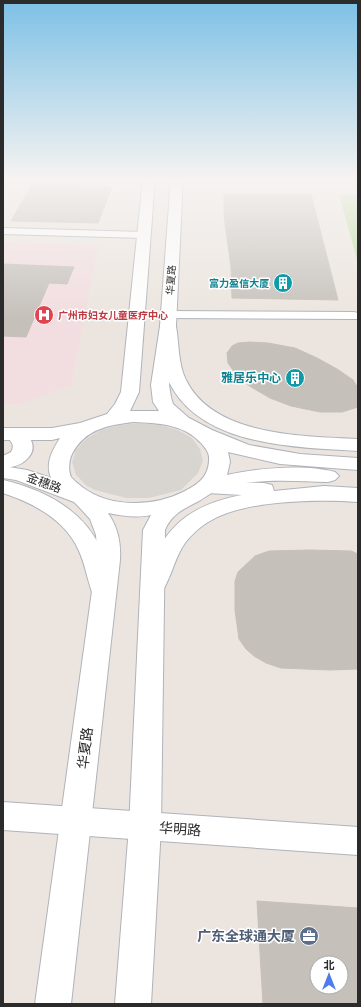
<svg xmlns="http://www.w3.org/2000/svg" width="361" height="1007" font-family="Helvetica,'Noto Sans SC',sans-serif">
  <style>
    .medical { fill: #f2dde0 }
    .green { fill: #bcdda1 }
    .plaza { fill: #d8d5d1 }
    .building { fill: #c5c0ba; stroke: #c7c0b9; fill-rule: evenodd }
    .lines { fill: none; stroke-linecap: round; stroke-linejoin: round }
    .minor-casing { stroke: #afb3ba; stroke-width: 2 }
    .tertiary-casing { stroke: #afb3ba; stroke-width: 2 }
    .secondary-casing { stroke: #afb3ba; stroke-width: 2 }
    .minor { fill: #fff; fill-rule: evenodd }
    .tertiary { fill: #fff; fill-rule: evenodd }
    .secondary { fill: #fff; fill-rule: evenodd }
    .labels { text-anchor: middle; dominant-baseline: central; stroke-width: 3; stroke-linejoin: round; paint-order: stroke }
    .far-street-label { font-size: 10px; fill: #2b2b2b; stroke: #fff }
    .far-culture-label { font-size: 10px; font-weight: bold; fill: #0d838f; stroke: #fff; text-anchor: end }
    .far-health-label { font-size: 10px; font-weight: bold; fill: #be3a42; stroke: #fff; text-anchor: start }
    .culture-label { font-size: 12px; font-weight: bold; fill: #0d838f; stroke: #fff; text-anchor: end }
    .street-label { font-size: 12px; fill: #2b2b2b; stroke: #fff }
    .near-street-label { font-size: 14px; fill: #2b2b2b; stroke: #fff }
    .near-service-label { font-size: 14px; font-weight: bold; fill: #4e5e75; stroke: #fff; text-anchor: end }
  </style>
  <rect width="100%" height="100%" fill="#ece5df"/>
  <!-- medical -->
  <path class="medical" d="M3,242L98,246L71,385L19,404H3Z"/>
  <!-- green -->
  <path class="green" d="M339,194L358,195V263Z"/>
  <!-- plaza -->
  <path class="plaza" d="M140,423L160,425L178,430L192,438L200,449L203,461L198,473L181,490L149,498H126L95,490L87,486L76,475L72,462L76,450L86,439L101,430L120,425Z"/>
  <!-- building -->
  <g class="building">
    <path d="M33,183L112,187L98,223L11,221Z"/>
    <path d="M224,194H311L338,300L232,298L231,267L224,216Z"/>
    <path d="M3,264L74,267L67,284L49,283L26,337L3,336Z"/>
    <path d="M250,342L268,343L295,348L317,358L337,369L353,380L358,388V407L342,412H320L291,406L270,398L251,387L237,376L228,363L227,353L232,346L238,343Z"/>
    <path d="M310,550L351,551L358,554V669L330,670L281,668L266,663L254,656L246,649L239,639L235,610V581L238,572L255,556L269,551Z"/>
    <path d="M257,901L358,908V1004H263ZM317,963H341V987H317Z"/>
  </g>
  <g class="lines">
    <!-- minor casing -->
    <g class="minor-casing">
      <g id="minor">
        <path d="M3,228L144,232L148,233L150,235L148,237L144,238L3,234Z"/>
        <path d="M169,311L354,312L358,313V319L164,318L162,315L164,312Z"/>
      </g>
    </g>
    <!-- tertiary casing -->
    <g class="tertiary-casing">
      <g id="tertiary">
        <path d="M168,321L174,322L176,326C179,343 178,364 186,380C214,437 304,436 358,439V451C295,447 199,447 168,380C161,364 162,343 160,326L162,322Z"/>
        <path d="M15,428C30,432 40,448 26,460C20,466 11,467 3,469V456L11,452C16,444 10,441 5,434L8,430Z"/>
        <path d="M3,480C45,490 84,510 102,551C109,564 112,578 116,592L113,598L104,600L95,598L92,592C87,578 85,564 79,551C66,520 33,503 3,493Z"/>
        <path d="M207,481L264,483L272,485L274,491L324,486L358,488V502C319,499 244,500 210,521C201,526 192,534 185,543C175,557 172,575 163,590L154,592L145,590L142,584C162,531 184,506 242,495L207,493L199,492L196,487L199,482Z"/>
        <path d="M3,802L358,827V855L3,830Z"/>
      </g>
    </g>
    <!-- secondary casing -->
    <g class="secondary-casing">
      <path id="secondary" d="M143,178H155L139,392L130,411H159L153,402L151,385L160,326L171,178H183L176,326L169,385L171,397L173,404L189,418L212,430L249,445L300,454L358,458V470L280,464L228,452L230,462L227,475C258,468 305,464 335,472L339,476L335,480L328,482C292,481 249,477 215,491C209,494 203,499 197,502C183,509 171,515 165,530L161,827L151,1004H115L129,827L143,530L151,515C137,518 122,516 108,513C118,528 121,542 120,560L71,1004H35L95,569L97,551L96,535L90,519L78,506L74,502L16,480L3,478V466L27,470L51,478C45,463 52,451 60,438L52,440H3V428H52L80,423L107,414L115,404L121,392ZM134,422C157,423 184,424 201,443C206,449 210,453 209,461C208,478 197,485 183,492C153,507 110,508 82,487C79,484 74,481 71,477C68,470 69,460 72,454C85,429 108,425 134,422Z"/>
    </g>
    <!-- minor -->
    <use href="#minor" class="minor"/>
    <!-- tertiary -->
    <use href="#tertiary" class="tertiary"/>
    <!-- secondary -->
    <use href="#secondary" class="secondary"/>
  </g>
  <!-- sky -->
  <linearGradient id="sky" x2="0" y2="1"><stop stop-color="#7dc0e6"/><stop offset="0.56" stop-color="#f6f3f1"/><stop offset="1" stop-color="#f6f3f1" stop-opacity="0"/></linearGradient>
  <rect width="361" height="319" fill="url(#sky)"/>
  <!-- icons -->
  <defs>
    <g id="building-disc" transform="scale(1)"><circle r="9.5" fill="#0f9aa8" stroke="#fff"/><path d="M-4-6H4V6H1V3H-1V6H-4ZM-2.5-4.3h1.7v1.8h-1.7ZM.8-4.3h1.7v1.8H.8ZM-2.5-1h1.7V.8h-1.7ZM.8-1h1.7V.8H.8Z" fill="#fff"/></g>
    <g id="hospital-disc" transform="scale(1)"><circle r="9.5" fill="#e0444e" stroke="#fff"/><path d="M-5-5h3v3.5h4V-5h3V5h-3V1.5h-4V5h-3Z" fill="#fff"/></g>
    <g id="office-disc" transform="scale(1)"><circle r="9.5" fill="#5c6f8a" stroke="#fff"/><path d="M-6-3h4V-5.5h4V-3h4V5H-6ZM-1-4.5V-3h2v-1.5ZM-6 0V1H6V0Z" fill="#fff"/></g>
  </defs>
  <g fill-rule="evenodd">
    <use href="#building-disc" x="283" y="283"/>
    <use href="#hospital-disc" x="44" y="315"/>
    <use href="#building-disc" x="295" y="378"/>
    <use href="#office-disc" x="309" y="936"/>
  </g>
  <g class="labels">
    <!-- far-street labels -->
    <g class="far-street-label">
      <text transform="translate(171 280) rotate(-86)">华夏路</text>
    </g>
    <!-- far-culture labels -->
    <g class="far-culture-label">
      <text x="269" y="283">富力盈信大厦</text>
    </g>
    <!-- far-health labels -->
    <g class="far-health-label">
      <text x="58" y="315">广州市妇女儿童医疗中心</text>
    </g>
    <!-- culture labels -->
    <g class="culture-label">
      <text x="281" y="378">雅居乐中心</text>
    </g>
    <!-- street labels -->
    <g class="street-label">
      <text transform="translate(44 483) rotate(20)">金穗路</text>
    </g>
    <!-- near-street labels -->
    <g class="near-street-label">
      <text transform="translate(85 748) rotate(-83)">华夏路</text>
      <text transform="translate(180 829) rotate(4)">华明路</text>
    </g>
    <!-- near-service labels -->
    <g class="near-service-label">
      <text x="295" y="936">广东全球通大厦</text>
    </g>
  </g>
  <!-- border -->
  <rect width="361" height="1007" fill="none" stroke="#2b2b2b" stroke-width="8"/>
  <!-- north arrow -->
  <g transform="translate(329 975)"><circle r="19" fill="#ffffff" stroke="#aaaaaa"/>
  <path d="M0-3L7 15L0 10L-7 15Z" fill="#4e7cea"/>
  <text y="-6" font-size="11" font-weight="bold" text-anchor="middle" fill="#2b2b2b">北</text>
  </g>
</svg>
